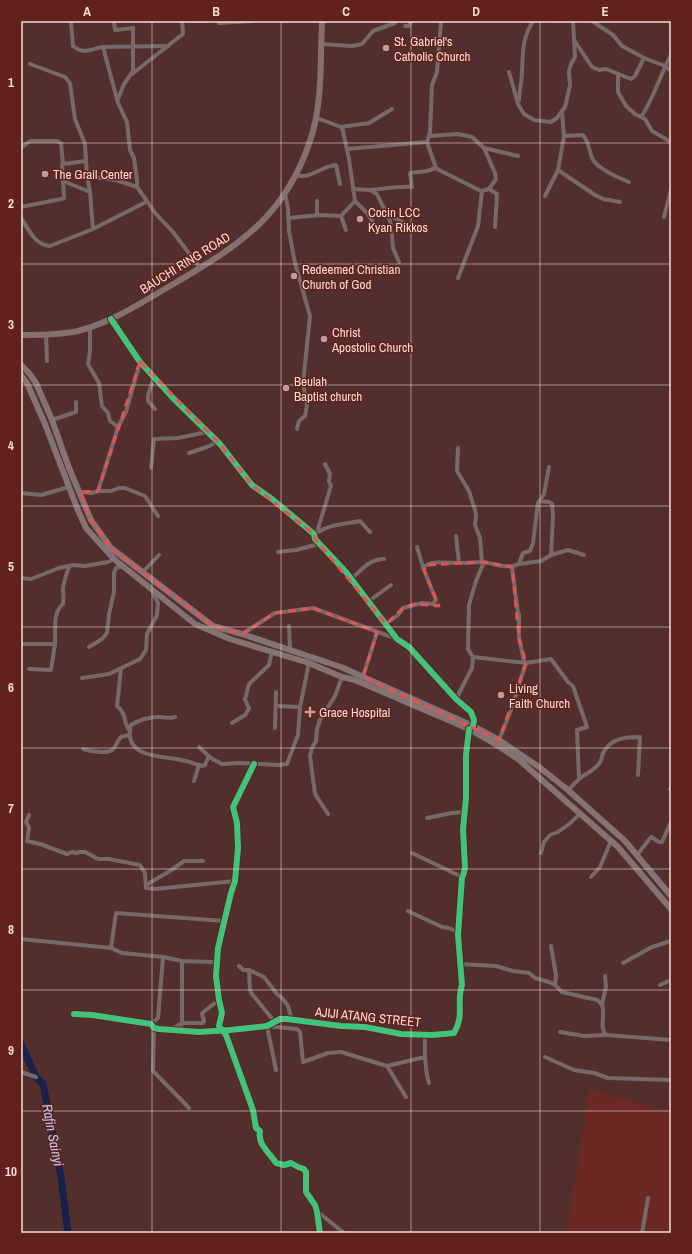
<svg xmlns="http://www.w3.org/2000/svg" width="692" height="1254" font-family="'Archivo Narrow',sans-serif">
  <style>
    .built { fill: #6c2924 }
    .lines { fill: none; stroke-linecap: round; stroke-linejoin: round }
    .river { stroke: #18214b; stroke-width: 7 }
    .minor { stroke: #776968; stroke-width: 4 }
    .secondary { stroke: #847372; stroke-width: 6 }
    .primary { stroke: #85706e; stroke-width: 6 }
    .cycleway-casing { stroke: #61221e; stroke-width: 8 }
    .cycleway { stroke: #40c37c; stroke-width: 6 }
    .marked { fill: none; stroke: #e05554; stroke-width: 3; stroke-dasharray: 8 5; stroke-linejoin: round }
    .grid { fill: none; stroke: #fcdbd6; stroke-width: 1; stroke-opacity: 0.55 }
    .poi-dot { fill: #c09f9b; stroke: #61221e; stroke-width: 1.5 }
    .labels { text-anchor: middle; dominant-baseline: central; stroke-width: 3; stroke-linejoin: round; paint-order: stroke }
    .poi-label { font-size: 13px; fill: #fcdbd6; stroke: #61221e; text-anchor: start }
    .street-label { font-size: 13px; fill: #fcdbd6; stroke: #61221e }
    .water-label { font-size: 14px; font-style: italic; fill: #b4c8f7; stroke: #61221e }
    .neatline { fill: none; stroke: #fcdbd6; stroke-width: 1.5 }
    .grid-label { font-size: 13px; text-anchor: middle; font-weight: bold; fill: #fcdbd6 }
  </style>
  <rect width="100%" height="100%" fill="#522f2d"/>
  <!-- built -->
  <path class="built" d="M589,1090L671,1111V1233H567Z"/>
  <g class="lines">
    <!-- river -->
    <path class="river" d="M21,1044L36,1077L43,1084L61,1177L68,1233"/>
    <!-- minor -->
    <g class="minor">
      <path d="M71,21L73,46C84,55 90,49 103,47L118,103L127,122L130,150L134,158L137,180V187"/>
      <path d="M114,21L115,30L133,28V71L124,84L118,99"/>
      <path d="M191,21H207"/>
      <path d="M219,21V23L252,21"/>
      <path d="M441,21L437,72L432,85L430,132L427,142L436,168L439,170L477,189L482,191L489,189L497,194L495,227"/>
      <path d="M558,21H561"/>
      <path d="M592,21L613,35L622,46L644,58L665,66L671,71"/>
      <path d="M405,26H409L411,21"/>
      <path d="M574,40L592,67L599,70L606,69L631,79L635,76L644,58"/>
      <path d="M321,44L352,46L362,44L373,31L395,23"/>
      <path d="M103,47L168,46"/>
      <path d="M30,64L65,77L70,83L75,119L85,144L87,176L90,192L93,229"/>
      <path d="M509,72L518,104L524,114L534,120L551,122L557,118L565,107L570,85L569,71L571,64L575,57L573,21"/>
      <path d="M132,74L183,34L182,21"/>
      <path d="M618,74V92L626,106L635,114L645,119L652,131L671,142"/>
      <path d="M519,100C519,91 522,81 522,72C523,52 522,39 533,21"/>
      <path d="M562,112L564,136L583,135C589,142 589,150 592,158C597,169 619,178 629,182"/>
      <path d="M641,117C654,98 660,75 671,55"/>
      <path d="M317,118L341,127L343,131L349,159L355,201L367,213L379,231"/>
      <path d="M341,127L369,123L392,109"/>
      <path d="M429,136L458,134L472,137L484,148L518,156"/>
      <path d="M21,148L30,141H57L61,143L63,164"/>
      <path d="M484,148L495,173L496,179L489,189"/>
      <path d="M347,149L427,142"/>
      <path d="M558,170L595,195L603,199L620,202"/>
      <path d="M295,175C310,180 321,166 336,165L340,184"/>
      <path d="M87,176L116,180L137,187L156,214L173,232L200,268"/>
      <path d="M63,181L90,192"/>
      <path d="M353,189L370,190L377,194L390,221L392,236L393,248L399,262"/>
      <path d="M370,190C384,189 398,186 412,187L410,173L427,171L436,168"/>
      <path d="M285,194L288,208L289,231L295,263L310,316L303,384L307,405L305,416L299,421L297,429"/>
      <path d="M545,196L558,170L564,136"/>
      <path d="M21,207L61,199L64,198L62,165L63,164L86,161"/>
      <path d="M317,215V201"/>
      <path d="M387,215L399,220L409,226"/>
      <path d="M341,216L355,201"/>
      <path d="M664,217L671,190"/>
      <path d="M21,218C29,230 35,245 50,246L93,229L146,202"/>
      <path d="M288,218L320,215L341,216L346,230"/>
      <path d="M458,278L478,226L482,191"/>
      <path d="M111,319L140,362L173,398L220,444L252,485L272,499L314,534L315,539L346,572L397,639L409,647L456,699L471,712L474,720L473,726"/>
      <path d="M90,327V352L88,364L99,383L102,406L108,413L110,421L118,427"/>
      <path d="M46,335L47,361"/>
      <path d="M154,377L148,395V401L155,409"/>
      <path d="M52,420L76,412V402"/>
      <path d="M458,448L457,471L469,491L475,510L476,515L475,525L480,538L482,562"/>
      <path d="M189,453L207,447L217,442"/>
      <path d="M151,468L154,439L178,438L207,432"/>
      <path d="M98,491L118,427L126,412L140,362"/>
      <path d="M80,492L92,493L98,491H111L119,488H125L145,496L158,516"/>
      <path d="M21,493L41,495L69,487"/>
      <path d="M539,501L549,502L552,504L553,517L551,555"/>
      <path d="M317,532L331,486L329,481L330,474L325,464"/>
      <path d="M318,532C331,524 345,524 360,521L370,532"/>
      <path d="M456,536L459,563"/>
      <path d="M417,547L423,567"/>
      <path d="M278,552L296,550L319,544"/>
      <path d="M519,564L541,561L551,555L568,550L584,555"/>
      <path d="M512,567L518,613L519,614V638L524,661L526,663L551,659L568,682L573,686L587,727L577,730L579,779L568,790"/>
      <path d="M143,572L159,555"/>
      <path d="M21,578L31,579L59,568L73,565L85,566L108,562L114,559"/>
      <path d="M351,579C362,570 369,559 384,559"/>
      <path d="M369,601L391,585"/>
      <path d="M386,624L398,615L403,608L422,603L433,604L436,600L424,570L423,567C434,560 448,563 460,563C468,563 475,562 482,562C495,563 507,570 519,564L523,553L530,551L533,543L538,503L544,494L549,467"/>
      <path d="M289,626L290,650"/>
      <path d="M242,634L275,613L313,608L397,639"/>
      <path d="M21,644H55C56,632 52,613 63,604C64,598 63,594 63,588C64,581 67,573 69,566"/>
      <path d="M89,647L102,639L107,633L109,614L114,592V573L116,568L123,566"/>
      <path d="M473,657L526,663L510,713L499,740"/>
      <path d="M121,668L117,706C128,715 122,722 130,731C127,758 163,756 181,760C188,761 195,764 202,766L205,765L208,758H211L222,764L239,763L279,765L287,764L298,735L300,707L309,663"/>
      <path d="M29,669L51,670L55,644"/>
      <path d="M363,677L377,632"/>
      <path d="M82,678L109,674L140,659L146,650L147,634L157,615L158,603L153,593"/>
      <path d="M456,699L472,668L473,657L468,649L469,605L476,581L484,562"/>
      <path d="M276,706L300,707"/>
      <path d="M232,723L245,715L249,709L245,699L249,684L269,665L272,651"/>
      <path d="M275,728L276,692"/>
      <path d="M130,731L131,725C139,720 149,717 159,717C165,717 168,719 175,717"/>
      <path d="M199,747L211,758"/>
      <path d="M83,749C90,751 106,754 112,750C115,748 118,740 121,737L129,735"/>
      <path d="M254,764L233,807L237,823L238,848L235,881L231,893L218,948L216,976L219,1000L222,1013L219,1026L226,1035L253,1110L256,1128L260,1131C257,1144 270,1153 276,1163L284,1165L291,1163L298,1167L304,1169L306,1172V1192L315,1205L317,1212L320,1233"/>
      <path d="M579,779C585,774 597,769 600,762C602,759 602,755 603,753C611,738 625,737 640,737L638,775"/>
      <path d="M194,781L199,765"/>
      <path d="M670,789H671"/>
      <path d="M328,814L315,794L310,756L312,748L316,741L317,729L320,720L335,696L342,677"/>
      <path d="M29,815L26,822L29,828L27,841L40,844L67,854L72,852L76,853L79,852H85L98,859H109L140,865L145,873L146,888L155,889L235,881"/>
      <path d="M427,818L452,813L464,812"/>
      <path d="M412,853L462,877"/>
      <path d="M541,853L544,842L550,835L558,832L569,824L580,814"/>
      <path d="M637,855L651,837L659,842H662L671,822"/>
      <path d="M591,877L600,867L611,841"/>
      <path d="M146,885L170,871L184,861H203"/>
      <path d="M408,911L442,927L449,928L458,932"/>
      <path d="M21,939L111,948L122,953L163,957L182,961L213,962"/>
      <path d="M551,946L556,975L555,985"/>
      <path d="M111,948L116,913L225,921"/>
      <path d="M623,963L652,947L671,941"/>
      <path d="M460,964L496,966L513,971L529,973L535,978L549,982L555,985L562,992L597,1000C610,1007 597,1026 606,1035L671,1040"/>
      <path d="M239,966L243,970H249L264,977L277,994L282,998L288,1006L291,1017L295,1018"/>
      <path d="M249,970L250,990L252,994L274,1021"/>
      <path d="M660,985L671,980"/>
      <path d="M602,1004L606,987L605,976"/>
      <path d="M74,1014L92,1015L151,1024L154,1028L159,1029L199,1032L230,1030L267,1026L280,1019H287L341,1026L365,1027L401,1034L432,1035L454,1033C465,1015 456,1002 462,985L458,935L462,877L463,876L465,868L463,829L466,798V755L469,729"/>
      <path d="M151,1024L158,1018L163,957"/>
      <path d="M154,1028L153,1071L189,1108"/>
      <path d="M172,1029L182,1023H203L204,1021L202,1013L219,1000"/>
      <path d="M180,1030L182,1023V961"/>
      <path d="M560,1032L584,1036L606,1035"/>
      <path d="M425,1057C426,1066 426,1075 429,1083"/>
      <path d="M545,1057L574,1070L594,1073L608,1078L671,1080"/>
      <path d="M387,1066L425,1057V1035"/>
      <path d="M276,1070L267,1026L297,1029L300,1032L303,1062L328,1053L341,1052L387,1066L406,1097"/>
      <path d="M21,1072L36,1077"/>
      <path d="M318,1212L344,1233"/>
      <path d="M642,1233L648,1198"/>
    </g>
    <!-- secondary -->
    <g class="secondary">
      <path d="M21,365L29,373L36,383L52,420L69,468L91,520L111,548L213,626L242,634L341,667L473,726L499,740L539,767L568,790L625,841L671,896"/>
      <path d="M21,375L27,383L45,424L77,508L86,528L114,559L195,624L230,639L309,663L342,677L355,680L469,729L500,747L518,759L618,847L671,909"/>
    </g>
    <!-- primary -->
    <path class="primary" d="M21,335C40,335 59,335 78,331C113,322 144,301 175,283C241,244 285,216 310,141C323,103 320,61 322,21"/>
    <!-- cycleway casing -->
    <g class="cycleway-casing">
      <g id="cycleway">
        <path d="M111,319L140,362L173,398L220,444L252,485L272,499L314,534L315,539L346,572L397,639L409,647L456,699L471,712L474,720L473,726"/>
        <path d="M254,764L233,807L237,823L238,848L235,881L231,893L218,948L216,976L219,1000L222,1013L219,1026L226,1035L253,1110L256,1128L260,1131C257,1144 270,1153 276,1163L284,1165L291,1163L298,1167L304,1169L306,1172V1192L315,1205L317,1212L320,1233"/>
        <path d="M74,1014L92,1015L151,1024L154,1028L159,1029L199,1032L230,1030L267,1026L280,1019H287L341,1026L365,1027L401,1034L432,1035L454,1033C465,1015 456,1002 462,985L458,935L462,877L463,876L465,868L463,829L466,798V755L469,729"/>
      </g>
    </g>
    <!-- cycleway -->
    <use href="#cycleway" class="cycleway"/>
  </g>
  <!-- marked area -->
  <path class="marked" d="M140,362L220,444L252,485L314,534L315,539L386,624L403,608L415,604L439,606L424,570L426,565L482,562L512,567L519,638L526,663L499,740L363,677L377,632L313,608L275,613L242,634L213,626L111,548L91,520L80,492L98,491Z"/>
  <!-- grid -->
  <path class="grid" d="M152,21V1233M281,21V1233M411,21V1233M540,21V1233M21,143H671M21,264H671M21,385H671M21,506H671M21,627H671M21,748H671M21,869H671M21,990H671M21,1111H671"/>
  <!-- markers -->
  <g class="poi-dot">
    <circle cx="386" cy="48" r="4"/>
    <circle cx="45" cy="174" r="4"/>
    <circle cx="360" cy="219" r="4"/>
    <circle cx="294" cy="276" r="4"/>
    <circle cx="324" cy="339" r="4"/>
    <circle cx="286" cy="388" r="4"/>
    <circle cx="501" cy="695" r="4"/>
    <path d="M308 706h4v4h4v4h-4v4h-4v-4h-4v-4h4z"/>
  </g>
  <g class="labels">
    <!-- poi labels -->
    <g class="poi-label">
      <text x="394" y="41">St. Gabriel's<tspan x="394" dy="15">Catholic Church</tspan></text>
      <text x="53" y="174">The Grail Center</text>
      <text x="368" y="212">Cocin LCC<tspan x="368" dy="15">Kyan Rikkos</tspan></text>
      <text x="302" y="269">Redeemed Christian<tspan x="302" dy="15">Church of God</tspan></text>
      <text x="332" y="332">Christ<tspan x="332" dy="15">Apostolic Church</tspan></text>
      <text x="294" y="381">Beulah<tspan x="294" dy="15">Baptist church</tspan></text>
      <text x="509" y="688">Living<tspan x="509" dy="15">Faith Church</tspan></text>
      <text x="319" y="712">Grace Hospital</text>
    </g>
    <!-- street labels -->
    <g class="street-label">
      <text transform="translate(185 263) rotate(-32)">BAUCHI RING ROAD</text>
      <text transform="translate(368 1017) rotate(6)">AJIJI ATANG STREET</text>
    </g>
    <!-- water labels -->
    <g class="water-label">
      <text transform="translate(53 1135) rotate(79)">Rafin Sainyi</text>
    </g>
  </g>
  <!-- border -->
  <rect width="692" height="1254" fill="none" stroke="#61221e" stroke-width="44"/>
  <rect x="22" y="22" width="648" height="1210" class="neatline"/>
  <g class="grid-label">
    <text x="87" y="16">A</text>
    <text x="216" y="16">B</text>
    <text x="346" y="16">C</text>
    <text x="476" y="16">D</text>
    <text x="605" y="16">E</text>
    <text x="11" y="87">1</text>
    <text x="11" y="208">2</text>
    <text x="11" y="329">3</text>
    <text x="11" y="450">4</text>
    <text x="11" y="571">5</text>
    <text x="11" y="692">6</text>
    <text x="11" y="813">7</text>
    <text x="11" y="934">8</text>
    <text x="11" y="1055">9</text>
    <text x="11" y="1176">10</text>
  </g>
</svg>
